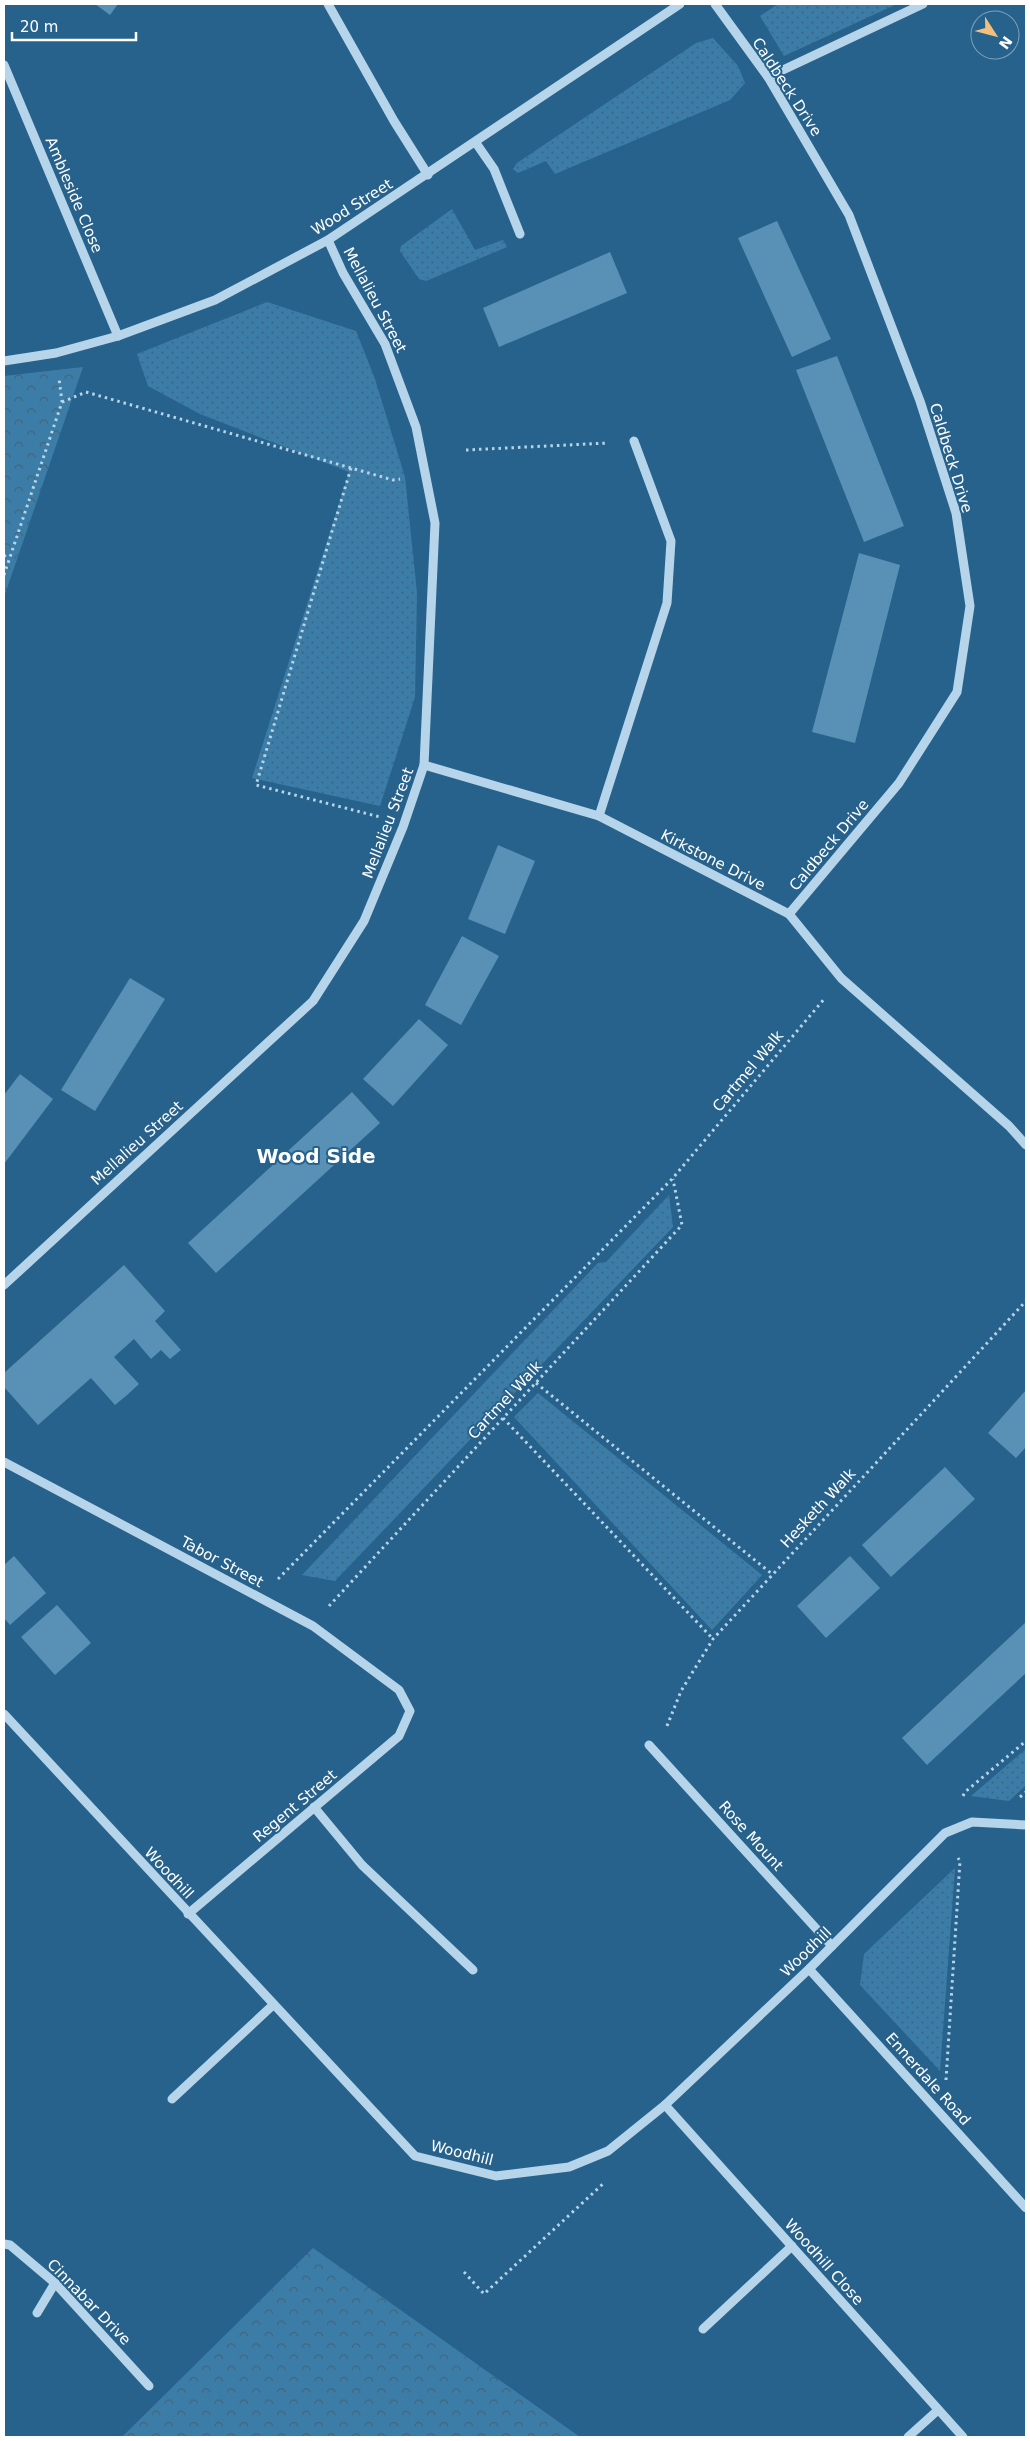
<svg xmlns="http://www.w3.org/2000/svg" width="1030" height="2441" font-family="'DejaVu Sans',sans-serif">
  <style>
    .grass { fill: url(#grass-dots) }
    .park { fill: url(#park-crowns) }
    .building { fill: #5890b6 }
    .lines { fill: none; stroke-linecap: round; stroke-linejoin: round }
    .path { stroke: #b6d5ea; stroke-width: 3; stroke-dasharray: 2.5 4; stroke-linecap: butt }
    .minor { stroke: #b6d5ea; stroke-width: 9 }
    .labels { text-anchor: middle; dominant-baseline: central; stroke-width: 4; stroke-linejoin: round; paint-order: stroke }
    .street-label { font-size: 15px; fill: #fff; stroke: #27628c }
    .district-label { font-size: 20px; font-weight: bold; fill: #fff; stroke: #27628c }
  </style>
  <defs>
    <pattern id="grass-dots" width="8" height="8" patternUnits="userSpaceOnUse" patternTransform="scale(1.25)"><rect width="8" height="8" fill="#3c7da8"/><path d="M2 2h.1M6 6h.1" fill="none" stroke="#44647a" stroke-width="1.8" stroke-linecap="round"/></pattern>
    <pattern id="park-crowns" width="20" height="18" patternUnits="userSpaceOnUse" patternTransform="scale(1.25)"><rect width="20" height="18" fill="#3c7da8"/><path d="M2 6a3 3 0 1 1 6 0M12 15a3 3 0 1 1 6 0" fill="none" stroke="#44647a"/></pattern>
  </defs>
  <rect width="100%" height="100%" fill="#27628c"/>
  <!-- grass -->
  <g class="grass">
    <path d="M778,4H897L784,56L760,16Z"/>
    <path d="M713,38L738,66L745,83L730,100L555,174L546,161L518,173L513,169L517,163L696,43Z"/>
    <path d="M452,209L475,250L503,240L507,247L426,281L419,279L400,251L401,246Z"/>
    <path d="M267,302L356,331L375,379L405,477L417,593L415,697L380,806L252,778L349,472L200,414L148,386L137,354Z"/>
    <path d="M669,1195L673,1227L335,1581L302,1575L598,1263L606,1262Z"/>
    <path d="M538,1393L762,1575L712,1630L514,1417Z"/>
    <path d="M1026,1749V1785L1009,1801L971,1796Z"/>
    <path d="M955,1868L940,2071L860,1985L864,1954Z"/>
  </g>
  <!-- park -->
  <g class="park">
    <path d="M83,367L4,597V376Z"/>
    <path d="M313,2248L580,2437H122Z"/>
  </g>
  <!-- building -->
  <g class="building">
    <path d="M95,4H118L110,15Z"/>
    <path d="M777,221L831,339L792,357L738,238Z"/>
    <path d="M610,252L627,293L499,347L483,308Z"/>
    <path d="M837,356L904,526L864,542L796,370Z"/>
    <path d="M859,553L900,565L855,743L812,732Z"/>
    <path d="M498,845L535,861L505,934L468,919Z"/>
    <path d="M462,936L499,956L461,1025L425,1005Z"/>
    <path d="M130,978L165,999L95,1111L61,1090Z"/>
    <path d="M419,1019L448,1045L393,1106L363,1079Z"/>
    <path d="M20,1074L53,1099L4,1164V1095Z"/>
    <path d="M352,1092L380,1123L216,1273L188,1243Z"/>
    <path d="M124,1265L165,1311L155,1321L181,1350L170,1359L161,1350L151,1359L134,1339L114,1357L139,1384L126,1396L115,1405L91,1378L38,1425L4,1387V1373Z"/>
    <path d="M1026,1390V1447L1016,1458L988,1433Z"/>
    <path d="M945,1467L975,1499L891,1577L862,1545Z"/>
    <path d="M14,1556L46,1593L10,1625L4,1618V1565Z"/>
    <path d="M850,1556L880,1588L826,1638L797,1606Z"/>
    <path d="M57,1605L91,1643L55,1675L21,1637Z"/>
    <path d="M1026,1622V1673L927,1765L902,1738Z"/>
  </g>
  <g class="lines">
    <!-- path -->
    <g class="path">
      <path d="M62,402L86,392L393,480L400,479"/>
      <path d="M466,450L608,443"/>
      <path d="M351,468L256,785L380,817"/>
      <path d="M4,555L8,560"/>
      <path d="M4,575L62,402L59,378"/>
      <path d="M536,1383L772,1574"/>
      <path d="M503,1418L713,1639"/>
      <path d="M278,1579L672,1179L825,998"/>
      <path d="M329,1606L682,1225L673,1179"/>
      <path d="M667,1726L681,1691L713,1639L1026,1301"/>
      <path d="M963,1796L965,1792L1026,1741"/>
      <path d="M1020,1797L1026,1792"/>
      <path d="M946,2080L960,1861L958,1858"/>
      <path d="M464,2272L484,2294L605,2182"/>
    </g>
    <!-- minor -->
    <g class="minor">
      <path d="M328,4L394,121L428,175"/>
      <path d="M715,4L768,77L849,215L920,401L956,513L970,606L957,692L899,783L789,914"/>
      <path d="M4,65L118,336"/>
      <path d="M768,77L923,4"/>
      <path d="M476,143L494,169L520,234"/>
      <path d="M4,361L56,353L118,336L215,300L328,240L680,4"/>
      <path d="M424,765L599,816L789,914L841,978L1009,1126L1026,1145"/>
      <path d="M599,816L667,603L671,541L634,441"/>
      <path d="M4,1285L313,1001L364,921L403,827L424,765L435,523L416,427L385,344L343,273L328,240"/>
      <path d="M4,1462L313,1626L399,1690L410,1711L399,1736L188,1914"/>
      <path d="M4,1714L415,2156L496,2176L569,2167L608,2151L665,2105L809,1969L945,1833L972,1822L1026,1825"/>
      <path d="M649,1745L832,1946"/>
      <path d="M314,1807L362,1865L473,1970"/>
      <path d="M809,1969L1026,2208"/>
      <path d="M172,2099L273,2005"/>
      <path d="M665,2105L963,2437"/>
      <path d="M4,2244L10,2245L55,2283L149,2386"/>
      <path d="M37,2313L55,2283"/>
      <path d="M703,2329L792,2246"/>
      <path d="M908,2437L938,2410"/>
    </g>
  </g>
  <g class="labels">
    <!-- street labels -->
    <g class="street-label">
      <text transform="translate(787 87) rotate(57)">Caldbeck Drive</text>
      <text transform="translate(74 195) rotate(67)">Ambleside Close</text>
      <text transform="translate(352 207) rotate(-32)">Wood Street</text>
      <text transform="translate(375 300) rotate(62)">Mellalieu Street</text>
      <text transform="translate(951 458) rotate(73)">Caldbeck Drive</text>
      <text transform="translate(388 823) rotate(-69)">Mellalieu Street</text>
      <text transform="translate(829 845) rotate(-50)">Caldbeck Drive</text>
      <text transform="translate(713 860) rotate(27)">Kirkstone Drive</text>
      <text transform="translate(748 1071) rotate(-50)">Cartmel Walk</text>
      <text transform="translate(137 1143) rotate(-42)">Mellalieu Street</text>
      <text transform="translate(505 1400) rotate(-47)">Cartmel Walk</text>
      <text transform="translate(818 1508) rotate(-47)">Hesketh Walk</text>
      <text transform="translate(222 1562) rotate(28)">Tabor Street</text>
      <text transform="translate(295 1806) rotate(-40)">Regent Street</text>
      <text transform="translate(751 1836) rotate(48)">Rose Mount</text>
      <text transform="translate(169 1873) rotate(47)">Woodhill</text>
      <text transform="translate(806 1952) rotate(-44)">Woodhill</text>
      <text transform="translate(928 2079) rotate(48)">Ennerdale Road</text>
      <text transform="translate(462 2153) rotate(14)">Woodhill</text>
      <text transform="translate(824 2262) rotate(48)">Woodhill Close</text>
      <text transform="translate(89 2302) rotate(46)">Cinnabar Drive</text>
    </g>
    <!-- district labels -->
    <g class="district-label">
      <text x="316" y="1156">Wood Side</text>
    </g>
  </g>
  <!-- border -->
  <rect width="1030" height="2441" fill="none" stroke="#ffffff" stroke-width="10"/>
  <!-- north arrow -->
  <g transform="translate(995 35) rotate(126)"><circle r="24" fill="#27628c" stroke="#7da1ba"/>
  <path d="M0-4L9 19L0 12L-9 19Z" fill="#f2bf7c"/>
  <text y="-8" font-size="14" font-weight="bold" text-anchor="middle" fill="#ffffff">N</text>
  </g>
  <!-- scale -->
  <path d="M12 32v8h124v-8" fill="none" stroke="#ffffff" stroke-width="2.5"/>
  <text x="20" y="32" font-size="15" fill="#ffffff" stroke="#27628c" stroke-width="4" paint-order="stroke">20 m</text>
</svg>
